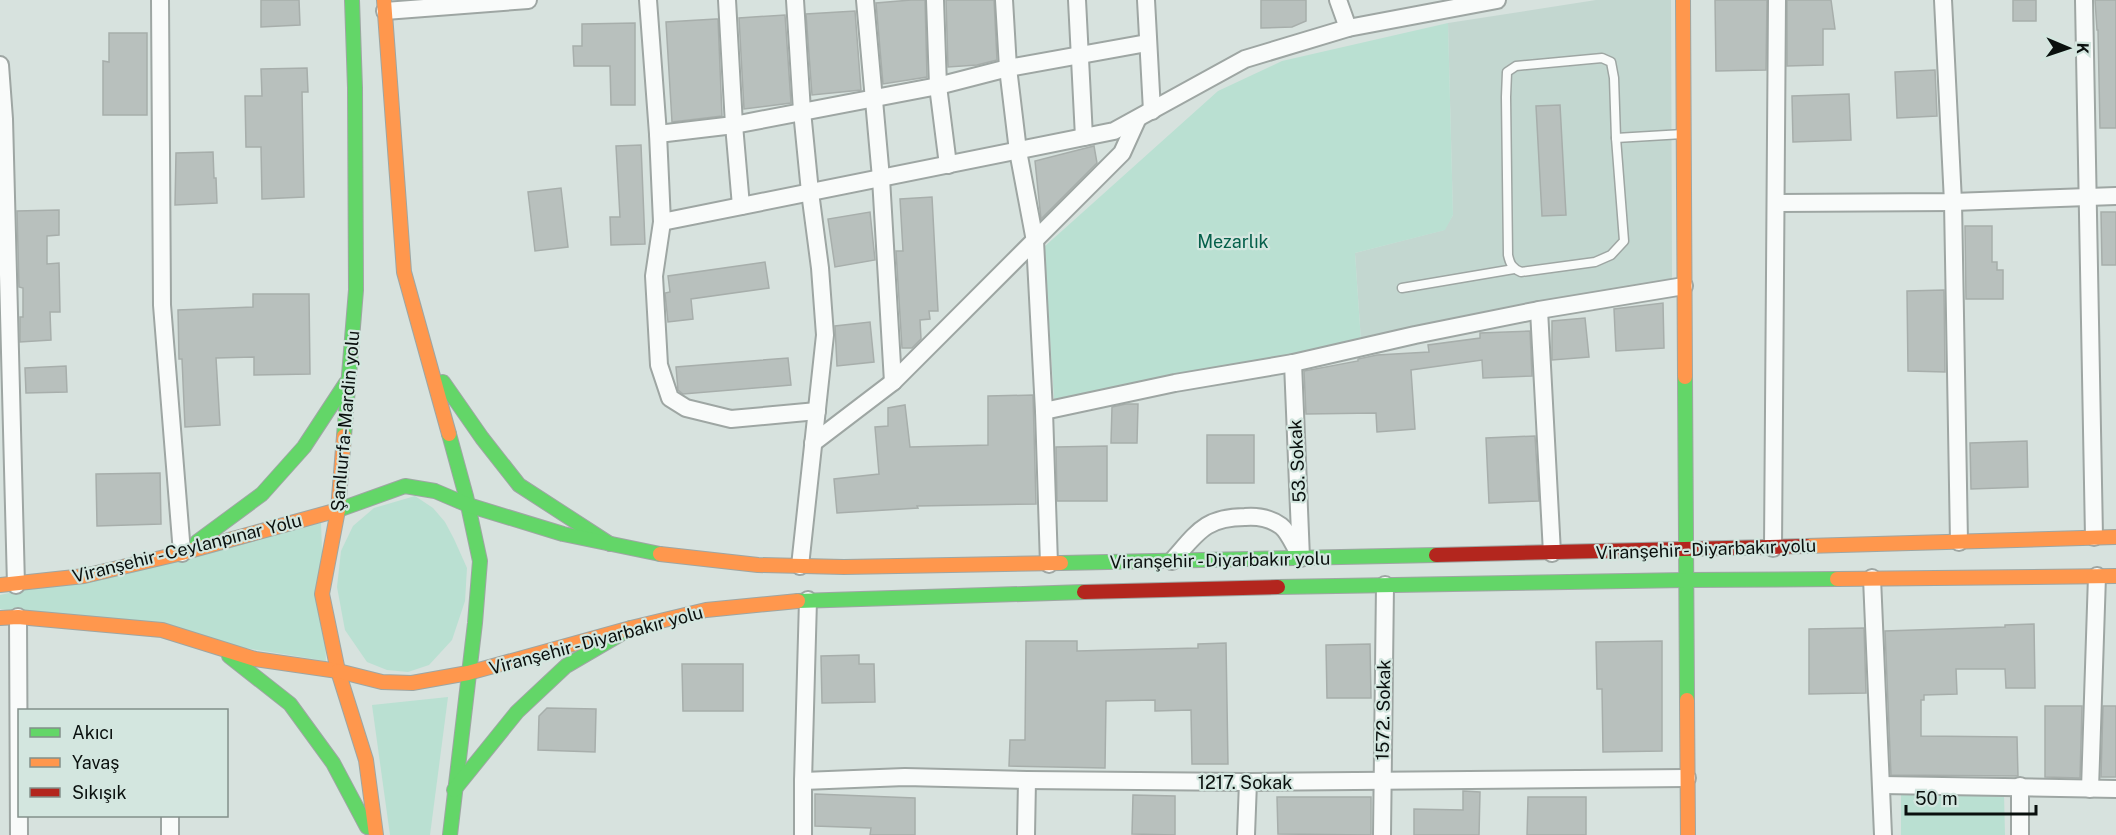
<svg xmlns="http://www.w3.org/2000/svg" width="2116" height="835" font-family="'Public Sans',sans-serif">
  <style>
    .built { fill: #c3d7d0 }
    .green { fill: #bae0d2 }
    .building { fill: #b8c0bd; stroke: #a7aeab; stroke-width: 1.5 }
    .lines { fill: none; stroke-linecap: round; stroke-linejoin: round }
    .lane-casing { stroke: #9ea6a3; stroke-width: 11 }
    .street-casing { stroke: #9ea6a3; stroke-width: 20 }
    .fast-casing { stroke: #9ea6a3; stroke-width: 16 }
    .slow-casing { stroke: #9ea6a3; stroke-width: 16 }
    .jam-casing { stroke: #9ea6a3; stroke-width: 16 }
    .lane { stroke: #f9fbfa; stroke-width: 8 }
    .street { stroke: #f9fbfa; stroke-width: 16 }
    .fast { stroke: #63d668; stroke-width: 14 }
    .slow { stroke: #ff974d; stroke-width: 14 }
    .jam { stroke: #b3261e; stroke-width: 14 }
    .labels { text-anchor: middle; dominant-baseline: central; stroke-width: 4.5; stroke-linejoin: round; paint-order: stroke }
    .park-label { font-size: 18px; fill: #06604b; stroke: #d3e6df }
    .street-label { font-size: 18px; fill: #0a100e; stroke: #d3e6df }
  </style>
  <rect width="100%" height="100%" fill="#d7e2de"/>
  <!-- built -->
  <path class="built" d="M1596,0H1671L1672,280L1361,341L1355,253L1444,230L1453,215L1448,23Z"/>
  <!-- green -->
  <g class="green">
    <path d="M1448,23L1453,215L1445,230L1355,253L1361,341L1054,399L1044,247L1218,91L1282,61Z"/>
    <path d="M415,496L433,508L445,522L454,539L467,568L465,601L452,640L429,665L408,672L387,670L367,662L345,630L337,587L341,551L353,526L374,508Z"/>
    <path d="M321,523L326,661L0,609V595Z"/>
    <path d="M448,697L430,835H390L372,705Z"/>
    <path d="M1901,790L2004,794L2005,835H1901Z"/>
  </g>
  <!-- building -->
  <g class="building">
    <path d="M261,0H299L300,25L261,27Z"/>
    <path d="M911,0H925L927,77L883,84L876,3Z"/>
    <path d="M946,0H994L997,60L977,65L948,67Z"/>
    <path d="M1261,0H1306V21L1292,27L1261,28Z"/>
    <path d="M1715,0H1767L1766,70L1716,71Z"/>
    <path d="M1787,0H1831L1835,29H1823V65L1787,66Z"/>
    <rect x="2013" y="0" width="23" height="21"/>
    <path d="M2095,0H2116V128H2100L2098,30H2097Z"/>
    <path d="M855,11L861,90L812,95L806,14Z"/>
    <path d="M785,15L791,103L744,109L739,18Z"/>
    <path d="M716,19H718L722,116L672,122L666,22Z"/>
    <path d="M635,23V105H611L610,66H574L573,46H582V24Z"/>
    <path d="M109,33H147V115H103V61L109,62Z"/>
    <path d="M307,68L308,92H302L304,197L262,199L261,147H246L245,96H262L261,69Z"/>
    <path d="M1935,70L1937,116L1897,118L1895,72Z"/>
    <path d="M1849,94L1851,140L1793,142L1792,96Z"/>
    <path d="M1560,105L1566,215L1542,216L1536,106Z"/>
    <path d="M641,145L645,244L611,245L610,217H620L616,146Z"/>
    <path d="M1094,146L1097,163L1041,219L1035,161Z"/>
    <path d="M213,152L214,178H216L217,203L175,205L176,153Z"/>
    <path d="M561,188L568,247L535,251L528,192Z"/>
    <path d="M932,197L938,311H929L930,319L920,320L921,339L912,348H902L896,251H903L900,199Z"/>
    <path d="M59,210V235L47,236V264L59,263L60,312H50L51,340L20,342V317H23V288L19,287L17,211Z"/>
    <path d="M870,212L875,260L835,267L828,219Z"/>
    <path d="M2101,212H2116V265H2102Z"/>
    <path d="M1965,226H1992V262H1997V270H2003V299H1966Z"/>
    <path d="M765,262L769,288L691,299L693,319L668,322L665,293L670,292L668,276Z"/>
    <path d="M1944,290L1945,372L1908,371L1907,291Z"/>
    <path d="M253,294H309L310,374L254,375V357L216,358L220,425L185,427L182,359H179L178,310L253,307Z"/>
    <path d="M1663,303L1664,348L1616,351L1614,309Z"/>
    <path d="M1585,318L1589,357L1552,360V321Z"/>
    <path d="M870,322L874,362L837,366L835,326Z"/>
    <path d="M1530,331L1532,376L1483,378L1482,360L1411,370L1415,429L1377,432L1376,413L1306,414L1304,371L1358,361V359L1377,355L1429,352L1428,345L1480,338V333Z"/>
    <path d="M788,358L791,385L683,394L678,390L676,367Z"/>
    <path d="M66,366L67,392L26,393L25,368Z"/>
    <path d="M1033,395L1036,504L917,506L918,508L837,513L834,479L879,474L875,427L888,426V408L905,405L910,447L988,445V396Z"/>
    <path d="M1126,404H1138L1137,443H1111L1112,407Z"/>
    <rect x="1207" y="435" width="47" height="48"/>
    <path d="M1535,436L1539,501L1489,503L1486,438Z"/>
    <path d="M2027,441L2028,487L1971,489L1970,443Z"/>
    <path d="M1107,446V501H1057L1056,447Z"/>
    <path d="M160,473L161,524L97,526L96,474Z"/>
    <path d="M2034,624L2035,688H2006L2005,669H1956L1957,694L1924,695V700H1921V736L2017,737L2018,776L1891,775L1885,631L2005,627V625Z"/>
    <path d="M1864,628L1866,693L1809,694V629Z"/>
    <path d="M1026,641H1077V651L1198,648V644L1226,643L1228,764H1192L1191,710L1155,711V700L1106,701L1105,768L1009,766L1010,740H1025Z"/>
    <path d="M1662,641V751L1603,752L1602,689H1597L1596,642Z"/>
    <path d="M1370,644L1371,698H1327L1326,645Z"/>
    <path d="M859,655V664H874L875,702L822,703L821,656Z"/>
    <path d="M682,664H743V711H683Z"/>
    <path d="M2045,706H2082L2080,778L2045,777Z"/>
    <path d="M2103,706H2116V777H2101Z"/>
    <path d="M547,708L596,709L595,752L538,750L539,716Z"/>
    <path d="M1463,791L1480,792L1479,835H1414V809L1463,810Z"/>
    <path d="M815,794L915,798V835H870L871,828L815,826Z"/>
    <path d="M1133,795L1175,796V835L1132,834Z"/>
    <path d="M1277,797H1371V835L1278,834Z"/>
    <path d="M1528,797H1586V835H1527Z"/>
  </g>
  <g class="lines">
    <!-- lane casing -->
    <g class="lane-casing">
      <g id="lane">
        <path d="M1602,58L1611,62L1614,78L1616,138L1624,241L1611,255L1595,262L1521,272C1512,268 1510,264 1508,255L1506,97L1507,72L1516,66Z"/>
        <path d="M1616,138L1683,134"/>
        <path d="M1402,288L1514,269"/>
      </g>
    </g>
    <!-- street casing -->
    <g class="street-casing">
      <g id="street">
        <path d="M160,0L162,305L182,553"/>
        <path d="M648,0L658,134L662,222L654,276L659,365L670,398L686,408L731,419L817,411"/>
        <path d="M727,0L734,125L741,206"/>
        <path d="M795,0L802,111L810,192L820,268L825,335L800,566"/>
        <path d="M865,0L881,178L893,382"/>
        <path d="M935,0L938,86L948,165"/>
        <path d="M1004,0L1008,68L1018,151L1035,241L1044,411L1049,564"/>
        <path d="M1077,0L1084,137"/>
        <path d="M1146,0L1152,111"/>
        <path d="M1338,0L1348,28"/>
        <path d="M1943,0L1953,202L1959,542"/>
        <path d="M2084,0L2094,537"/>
        <path d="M385,11L528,0"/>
        <path d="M0,65L4,119L16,585"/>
        <path d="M658,134L734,125L938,86L1008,68L1147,43"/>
        <path d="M1776,203L1953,202L2116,196"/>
        <path d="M662,222L1114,131L1245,59L1348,28L1497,0"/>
        <path d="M1539,310L1552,553"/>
        <path d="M1293,363L1301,558"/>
        <path d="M1044,411L1175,383L1293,363L1415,335L1539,310L1684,286"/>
        <path d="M813,443L893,382L1122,153L1137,120"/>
        <path d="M1773,548L1777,0"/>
        <path d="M1172,561C1197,533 1205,517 1245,517C1257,516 1270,518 1281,526C1289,532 1295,548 1301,557"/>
        <path d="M1872,578L1883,835"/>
        <path d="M18,617L19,835"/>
        <path d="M803,781L905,777L1027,780L1248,782L1687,778"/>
        <path d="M1882,785L2116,789"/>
        <path d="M2020,786V835"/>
        <path d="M2090,789L2097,576"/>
        <path d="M170,816V835"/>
        <path d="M803,835V781L808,600"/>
        <path d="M1026,835L1027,780"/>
        <path d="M1246,835L1248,782"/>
        <path d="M1382,835L1385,585"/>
      </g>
    </g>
    <!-- fast casing -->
    <g class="fast-casing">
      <g id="fast">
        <path d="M1685,377L1687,700"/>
        <path d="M443,382L482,438L519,485L610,544"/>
        <path d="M449,434L466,496L480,561L475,623L450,835"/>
        <path d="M344,436L356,290L355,88L352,0"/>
        <path d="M338,510L405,486L435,491L468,505L563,534L660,554"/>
        <path d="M197,542L262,494L304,447L346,383"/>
        <path d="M1061,563L1436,555"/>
        <path d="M1278,587L1686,580L1837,579"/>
        <path d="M798,601L1084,592"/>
        <path d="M229,656L290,704L333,763L367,827"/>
        <path d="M454,790L517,712L566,666L631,628"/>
      </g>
    </g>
    <!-- slow casing -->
    <g class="slow-casing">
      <g id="slow">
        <path d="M384,0L404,272L449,434"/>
        <path d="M1683,0L1685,377"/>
        <path d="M344,436L338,510L322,594L338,671L366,760L376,835"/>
        <path d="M1806,546L2116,537"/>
        <path d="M660,554L758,565L844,567L1061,563"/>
        <path d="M1837,579L2116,576"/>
        <path d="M0,585L84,576L182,553L338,510"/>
        <path d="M0,618L18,617L162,630L255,659L338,671"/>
        <path d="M338,671L382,682L412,683L468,673L631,628L706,610L798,601"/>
        <path d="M1687,700L1688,835"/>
      </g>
    </g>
    <!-- jam casing -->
    <g class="jam-casing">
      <g id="jam">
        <path d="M1436,555L1806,546"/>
        <path d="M1084,592L1278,587"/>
      </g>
    </g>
    <!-- lane -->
    <use href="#lane" class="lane"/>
    <!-- street -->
    <use href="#street" class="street"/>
    <!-- fast -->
    <use href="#fast" class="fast"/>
    <!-- slow -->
    <use href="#slow" class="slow"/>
    <!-- jam -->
    <use href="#jam" class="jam"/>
  </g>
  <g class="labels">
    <!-- park labels -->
    <g class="park-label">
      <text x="1233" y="241">Mezarlık</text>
    </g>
    <!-- street labels -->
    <g class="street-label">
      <text transform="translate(345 421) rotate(-85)">Şanlıurfa-Mardin yolu</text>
      <text transform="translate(1297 461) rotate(-93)">53. Sokak</text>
      <text transform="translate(187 548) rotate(-14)">Viranşehir - Ceylanpınar Yolu</text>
      <text transform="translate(1706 549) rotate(-2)">Viranşehir - Diyarbakır yolu</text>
      <text transform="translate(1220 560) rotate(-1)">Viranşehir - Diyarbakır yolu</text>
      <text transform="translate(596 640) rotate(-15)">Viranşehir - Diyarbakır yolu</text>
      <text transform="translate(1383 710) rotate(-89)">1572. Sokak</text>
      <text x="1245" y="782">1217. Sokak</text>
    </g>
  </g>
  <!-- legend -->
  <rect x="18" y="709" width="210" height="108" fill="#d3e6df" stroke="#83908b" stroke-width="1.5"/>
  <rect x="30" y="728" width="30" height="9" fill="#63d668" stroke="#83908b" stroke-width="1.5"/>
  <text x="72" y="739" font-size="18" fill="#0a100e">Akıcı</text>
  <rect x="30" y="758" width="30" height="9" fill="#ff974d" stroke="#83908b" stroke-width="1.5"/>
  <text x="72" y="769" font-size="18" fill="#0a100e">Yavaş</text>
  <rect x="30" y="788" width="30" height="9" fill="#b3261e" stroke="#83908b" stroke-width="1.5"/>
  <text x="72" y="799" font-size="18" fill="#0a100e">Sıkışık</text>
  <!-- north arrow -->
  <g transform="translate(2068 48) rotate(92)" stroke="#d3e6df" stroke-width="4.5" paint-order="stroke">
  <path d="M0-4.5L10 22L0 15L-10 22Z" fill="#0a100e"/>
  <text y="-9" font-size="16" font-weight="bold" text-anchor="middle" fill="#0a100e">K</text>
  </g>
  <!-- scale -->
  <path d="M1906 805v9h130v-9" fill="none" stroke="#0a100e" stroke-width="3"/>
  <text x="1915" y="805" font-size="18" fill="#0a100e" stroke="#d3e6df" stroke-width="4.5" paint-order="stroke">50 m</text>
</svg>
